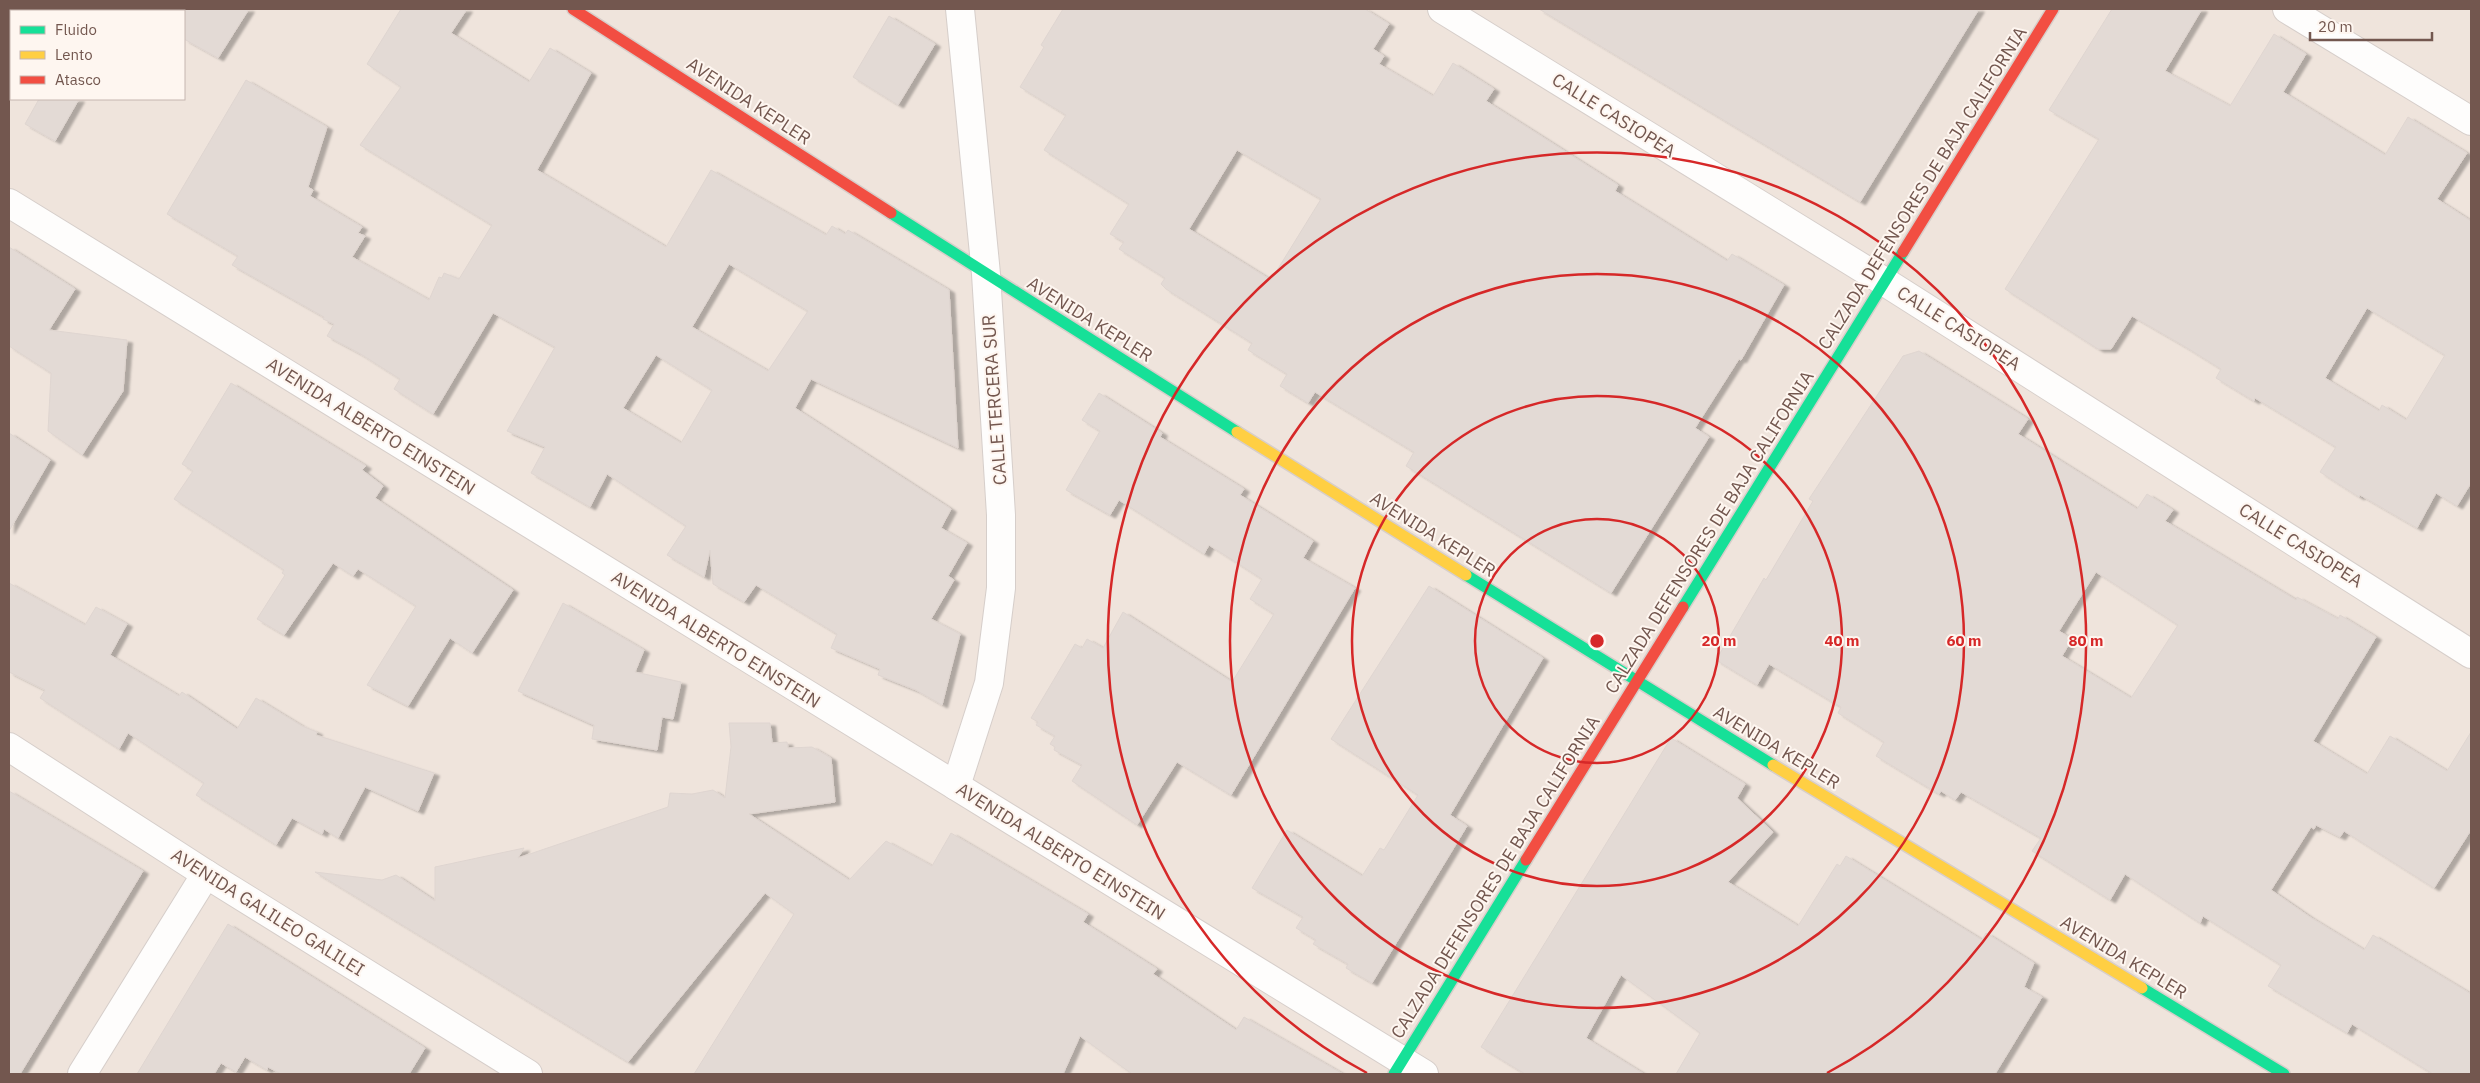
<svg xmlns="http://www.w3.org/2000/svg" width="2480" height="1083" font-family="'IBM Plex Sans',sans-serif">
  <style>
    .residential { fill: #efe4dc; fill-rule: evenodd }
    .building { fill: #e3dad5; stroke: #dfd5d0; fill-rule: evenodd; filter: url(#shadow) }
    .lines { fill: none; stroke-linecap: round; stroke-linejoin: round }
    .street-casing { stroke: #d6ceca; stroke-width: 30 }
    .fast-casing { stroke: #d7ceca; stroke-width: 14 }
    .slow-casing { stroke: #d7ceca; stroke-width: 14 }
    .jam-casing { stroke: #d7ceca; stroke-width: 14 }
    .street { stroke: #fefdfc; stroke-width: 28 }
    .fast { stroke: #16e098; stroke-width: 11 }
    .slow { stroke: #ffcf43; stroke-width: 11 }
    .jam { stroke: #f24e42; stroke-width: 11 }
    .ring { fill: none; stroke: #d62828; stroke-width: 2.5 }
    .labels { text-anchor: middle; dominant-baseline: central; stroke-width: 4; stroke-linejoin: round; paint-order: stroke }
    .street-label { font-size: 18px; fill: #73574f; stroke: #fef6f0 }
    .centre { fill: #d62828; stroke: #fef6f0; stroke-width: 2.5 }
    .ring-label { font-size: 15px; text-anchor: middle; font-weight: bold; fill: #d62828; stroke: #fef6f0; stroke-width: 4; stroke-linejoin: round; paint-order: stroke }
  </style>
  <defs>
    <filter id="shadow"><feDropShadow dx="5.5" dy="3" stdDeviation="1" flood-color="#0004"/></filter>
  </defs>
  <rect width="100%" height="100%" fill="#f7f2ee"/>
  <!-- residential -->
  <g class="residential">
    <path d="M9,9H2050L1391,1074H9ZM11,11H184V99H11Z"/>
    <path d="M2057,9H2471V1074H1396Z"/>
  </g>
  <!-- building -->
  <g class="building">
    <path d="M184,9H249L218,58L184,39Z"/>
    <path d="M401,9H467L451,33L529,82L550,48L591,73L537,170L666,247L711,170L826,235L832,226L845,234L848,230L949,290L958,448L811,379L795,408L951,509L941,528L967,543L948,576L954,580L931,619L960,634L942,705L916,690L878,675L880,669L831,648L837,634L756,585L744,602L713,584L710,550L704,577L667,555L686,526L607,474L590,507L531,473L545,447L507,431L555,347L493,313L433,414L394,389L400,379L359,353L327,336L334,324L323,319L324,317L232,265L238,256L167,214L246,80L327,127L308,187L313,190L310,196L362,227L358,233L365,236L352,257L429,300L439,277L442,278L444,273L459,279L492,225L360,145L401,87L367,64ZM729,264L808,311L768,371L692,327ZM656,355L712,390L681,443L623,408Z"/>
    <path d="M1063,9H1365L1389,24L1373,49L1384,56L1379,64L1433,96L1453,63L1494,89L1486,101L1618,185L1615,191L1727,261L1732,254L1784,285L1741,360L1739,359L1695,428L1709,437L1611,593L1406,466L1414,452L1315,392L1308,403L1280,386L1287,374L1248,350L1252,343L1166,289L1161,284L1165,278L1119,249L1124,242L1110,234L1129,204L1044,150L1066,115L1020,87L1044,47L1041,45ZM1237,150L1321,199L1271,280L1189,229Z"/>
    <path d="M1539,9H1979L1860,202Z"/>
    <path d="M2112,9H2202L2165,71L2230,106L2274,34L2306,54L2283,92L2385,155L2408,117L2467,153L2437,199L2471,221V483L2457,506L2436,493L2417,528L2360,495L2359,497L2320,472L2336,447L2255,398L2254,401L2216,378L2221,369L2184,346L2132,316L2111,349H2098L2005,289L2099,139L2049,110ZM2367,308L2445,355L2406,420L2382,405L2379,411L2325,378Z"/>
    <path d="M889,16L935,44L898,105L853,77Z"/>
    <path d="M39,99H79L55,141L25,124Z"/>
    <path d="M9,247L75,289L49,330L127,340L123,391L82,455L48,431L51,373L9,346Z"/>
    <path d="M1919,351L2028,419L2018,434L2137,509L2147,494L2173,510L2165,521L2296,600L2297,597L2338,619L2340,615L2376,637L2313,741L2367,774L2390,736L2447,771L2471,732V830L2434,888L2344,831L2340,837L2316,825L2314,829L2311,827L2271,890L2310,917L2364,950L2373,935L2471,994V1074H2433L2352,1024L2347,1033L2268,986L2281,965L2203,916L2200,923L2125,874L2110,900L2032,851L2041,838L1961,792L1955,800L1941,791L1939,794L1876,756L1884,742L1838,713L1841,707L1769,664L1757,685L1716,660L1764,578L1766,580L1813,501L1809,499L1903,356ZM2096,572L2178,625L2131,698L2062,656L2072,639L2059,631Z"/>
    <path d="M231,383L366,466L362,470L383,486L375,498L513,590L472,653L450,638L408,706L367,685L416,606L358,569L353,576L333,563L284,635L257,619L285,575L282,573L284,570L174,499L193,471L182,464Z"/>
    <path d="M1099,393L1162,433L1160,437L1244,489L1240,495L1313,541L1303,558L1355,588L1231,795L1177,762L1137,825L1072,781L1082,765L1054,750L1055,747L1050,744L1055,736L1036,725L1038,722L1031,718L1075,644L1082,648L1087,639L1103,648L1123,612L1232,682L1274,614L1250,599L1262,579L1209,545L1204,554L1119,500L1110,515L1066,490L1100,431L1082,420Z"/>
    <path d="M9,433L50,460L9,531Z"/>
    <path d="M9,583L85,625L96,607L127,624L110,655L179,696L182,692L237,729L256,698L302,726L317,732L316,735L434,773L418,811L365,787L338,838L324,829L322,834L292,818L276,845L196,795L204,783L128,733L119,749L40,698L45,690L9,672Z"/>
    <path d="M1429,586L1543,658L1450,815L1467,826L1372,983L1346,968L1348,964L1313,944L1316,940L1296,928L1303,917L1252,888L1287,830L1362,876L1380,848L1384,850L1418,795L1331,739Z"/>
    <path d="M563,603L644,650L635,672L681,682L673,719L662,717L657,750L592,739L594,725L518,691Z"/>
    <path d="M729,723H770L772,743L787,742L788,748L812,747L831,758L835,802L749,814L849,880L886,841L932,866L951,833L1088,914L1083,922L1157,969L1153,974L1236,1030L1244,1017L1343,1074H1132L1080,1036L1063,1074H694L794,914L765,893L628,1062L315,872L382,880L396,875L435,901V867L524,848L518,858L668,807L670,793L692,794L713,790L725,798L731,747Z"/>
    <path d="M1671,738L1745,784L1737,798L1773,832L1728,882L1798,926L1837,864L1840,866L1846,856L1982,940L1986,933L2034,963L2024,987L2042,997L1995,1074H1676L1700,1033L1621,975L1586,1038L1644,1074H1525L1481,1047Z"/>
    <path d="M9,791L143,871L20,1074H9Z"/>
    <path d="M228,924L425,1048L409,1074H281L268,1067L267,1070L245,1057L236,1072L221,1063L214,1074H137Z"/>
  </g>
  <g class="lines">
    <!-- street casing -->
    <g class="street-casing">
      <g id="street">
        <path d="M1442,9L1885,282L2471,654"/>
        <path d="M2287,9L2471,121"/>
        <path d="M9,203L1424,1074"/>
        <path d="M9,747L206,874L528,1074"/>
        <path d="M956,786L989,683L1001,588V515L986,274L960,9"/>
        <path d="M82,1074L206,874"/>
      </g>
    </g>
    <!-- fast casing -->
    <g class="fast-casing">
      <g id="fast">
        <path d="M891,213L1237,432"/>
        <path d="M1466,575L1773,765"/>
        <path d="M1683,607L1903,252"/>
        <path d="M2142,988L2284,1074"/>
        <path d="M1394,1074L1526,860"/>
      </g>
    </g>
    <!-- slow casing -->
    <g class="slow-casing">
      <g id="slow">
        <path d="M1237,432L1466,575"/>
        <path d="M1773,765L2142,988"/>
      </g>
    </g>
    <!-- jam casing -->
    <g class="jam-casing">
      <g id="jam">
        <path d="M573,9L891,213"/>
        <path d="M1903,252L2053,9"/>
        <path d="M1526,860L1683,607"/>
      </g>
    </g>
    <!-- street -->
    <use href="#street" class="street"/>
    <!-- fast -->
    <use href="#fast" class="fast"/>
    <!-- slow -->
    <use href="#slow" class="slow"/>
    <!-- jam -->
    <use href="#jam" class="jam"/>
  </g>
  <!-- distance rings -->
  <g class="ring">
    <circle cx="1597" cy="641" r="122"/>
    <circle cx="1597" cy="641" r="245"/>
    <circle cx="1597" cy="641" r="367"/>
    <path d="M1367 1073A489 489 0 1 1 1827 1073"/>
  </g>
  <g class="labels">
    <!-- street labels -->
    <g class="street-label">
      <text transform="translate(749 101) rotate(33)">AVENIDA KEPLER</text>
      <text transform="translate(1614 115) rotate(32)">CALLE CASIOPEA</text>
      <text transform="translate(1922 188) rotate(-58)">CALZADA DEFENSORES DE BAJA CALIFORNIA</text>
      <text transform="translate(1090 319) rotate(32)">AVENIDA KEPLER</text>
      <text transform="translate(1959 328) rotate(32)">CALLE CASIOPEA</text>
      <text transform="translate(994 400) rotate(-94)">CALLE TERCERA SUR</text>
      <text transform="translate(371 426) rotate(32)">AVENIDA ALBERTO EINSTEIN</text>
      <text transform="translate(1709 532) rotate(-58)">CALZADA DEFENSORES DE BAJA CALIFORNIA</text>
      <text transform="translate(1433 534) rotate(32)">AVENIDA KEPLER</text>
      <text transform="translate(2301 545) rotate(32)">CALLE CASIOPEA</text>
      <text transform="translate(716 639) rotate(32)">AVENIDA ALBERTO EINSTEIN</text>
      <text transform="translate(1777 747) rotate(31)">AVENIDA KEPLER</text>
      <text transform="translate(1061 851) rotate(32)">AVENIDA ALBERTO EINSTEIN</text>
      <text transform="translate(1495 877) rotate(-58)">CALZADA DEFENSORES DE BAJA CALIFORNIA</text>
      <text transform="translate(268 912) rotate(32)">AVENIDA GALILEO GALILEI</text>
      <text transform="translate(2124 957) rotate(31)">AVENIDA KEPLER</text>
    </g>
  </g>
  <circle cx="1597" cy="641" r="8" class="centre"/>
  <g class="ring-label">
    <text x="1719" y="646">20 m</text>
    <text x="1842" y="646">40 m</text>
    <text x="1964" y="646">60 m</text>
    <text x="2086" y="646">80 m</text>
  </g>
  <!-- border -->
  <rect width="2480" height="1083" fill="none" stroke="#73574f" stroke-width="20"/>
  <!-- legend -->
  <rect x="10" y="10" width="175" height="90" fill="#fef6f0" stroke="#c6b6b0"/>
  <rect x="20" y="26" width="25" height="8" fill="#16e098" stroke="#c6b6b0"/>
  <text x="55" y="35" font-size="15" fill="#73574f">Fluido</text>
  <rect x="20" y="51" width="25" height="8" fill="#ffcf43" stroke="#c6b6b0"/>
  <text x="55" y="60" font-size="15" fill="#73574f">Lento</text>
  <rect x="20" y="76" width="25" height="8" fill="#f24e42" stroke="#c6b6b0"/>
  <text x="55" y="85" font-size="15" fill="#73574f">Atasco</text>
  <!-- scale -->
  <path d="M2310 32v8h122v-8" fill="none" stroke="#73574f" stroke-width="2.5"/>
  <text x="2318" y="32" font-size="15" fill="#73574f" stroke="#fef6f0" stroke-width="4" paint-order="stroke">20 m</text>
</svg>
